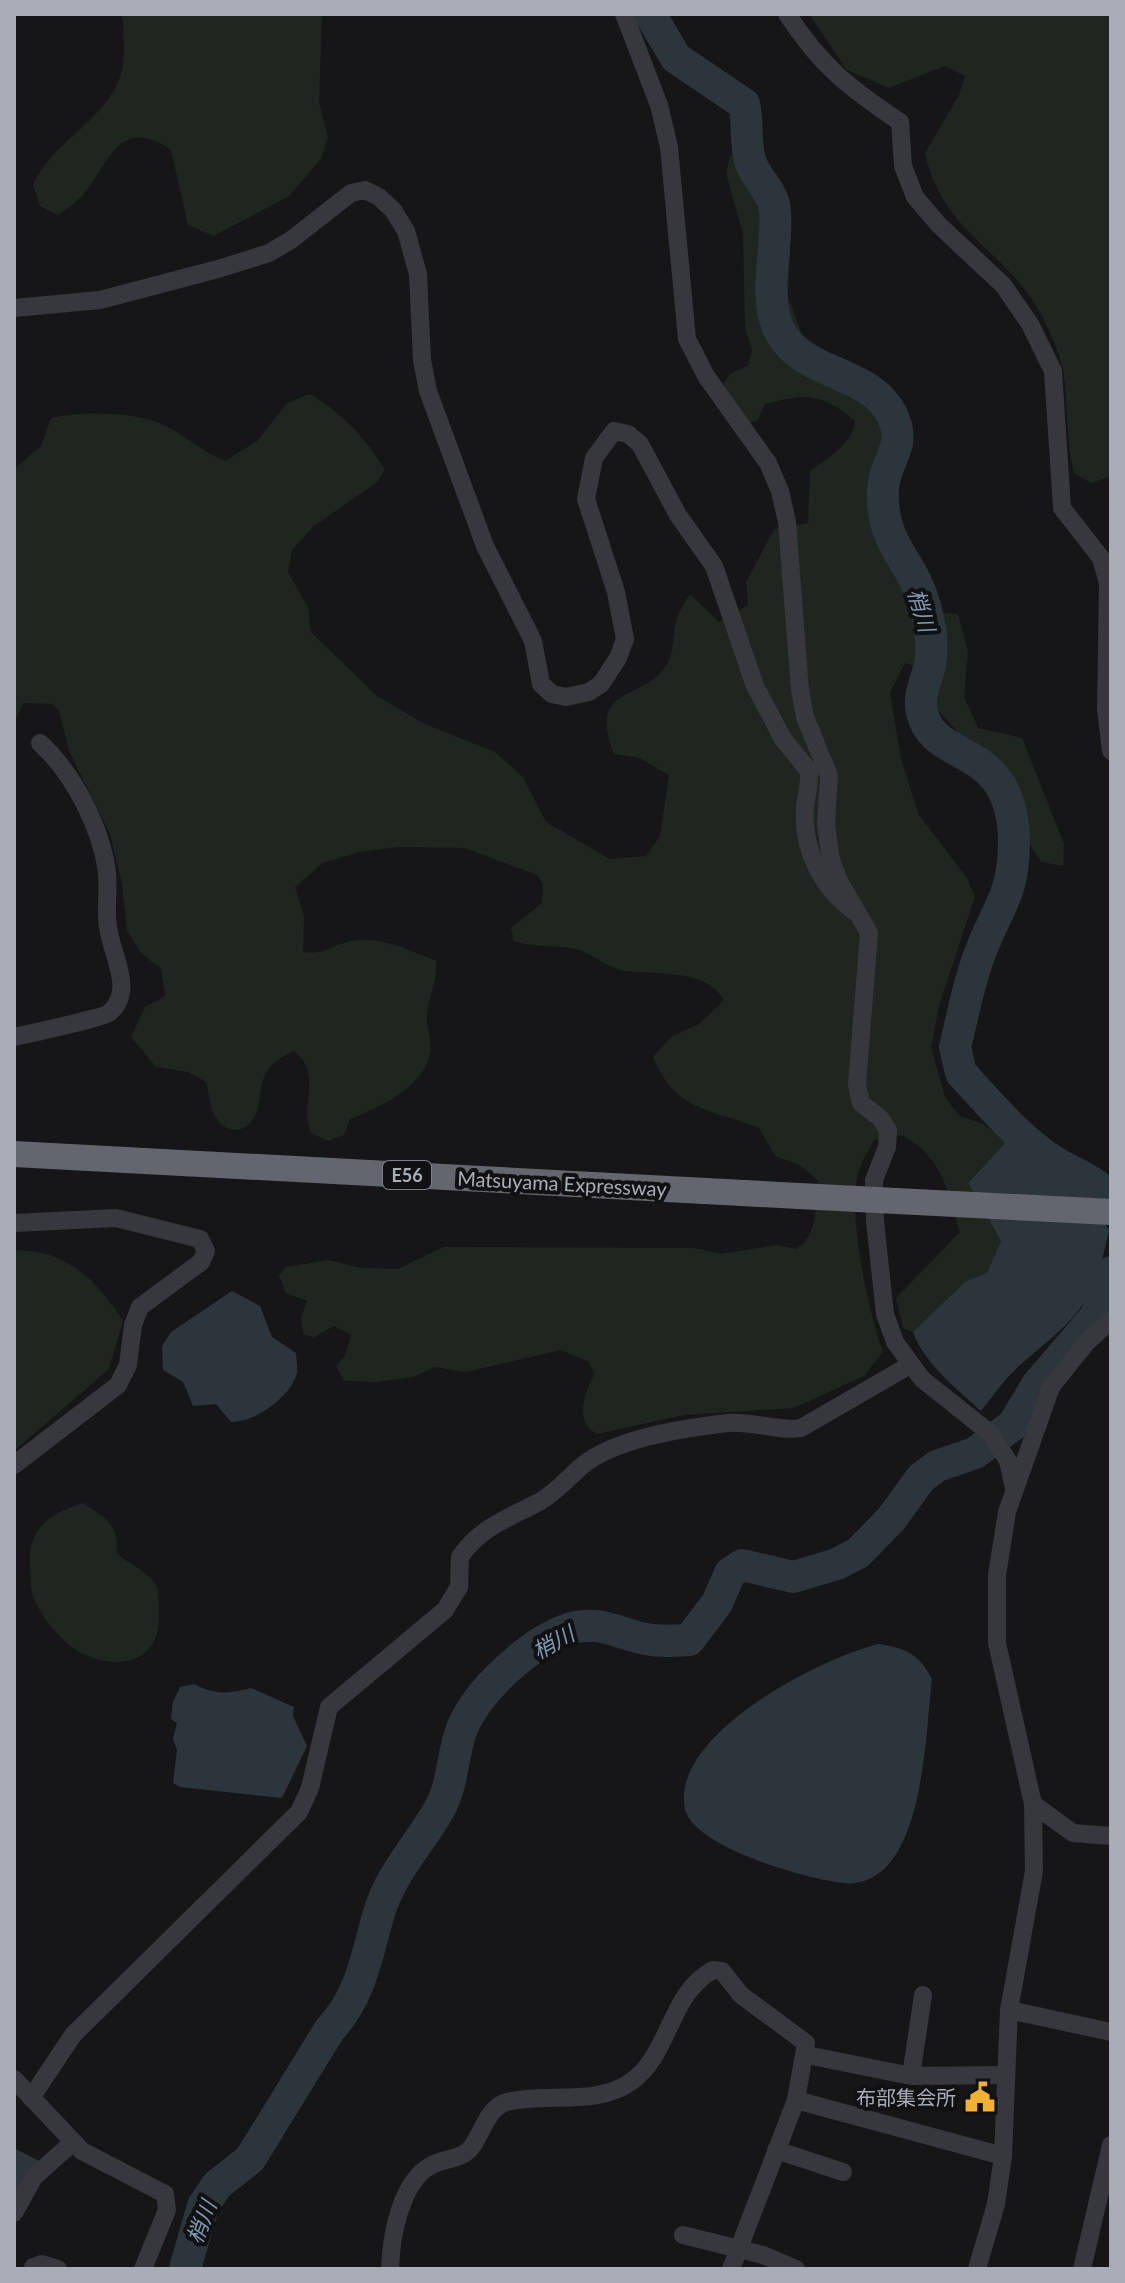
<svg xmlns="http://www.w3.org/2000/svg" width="1125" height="2283" font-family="Lato,'Noto Sans JP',sans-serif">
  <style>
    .green { fill: #1e261f }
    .water { fill: #2c353c }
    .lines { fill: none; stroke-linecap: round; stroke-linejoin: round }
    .river { stroke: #2c353c; stroke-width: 32 }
    .minor { stroke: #37383d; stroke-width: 18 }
    .highway { stroke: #63666e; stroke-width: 26 }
    .highway-bridge { stroke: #63666e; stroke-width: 26 }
    .labels { text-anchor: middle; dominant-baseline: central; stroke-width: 8; stroke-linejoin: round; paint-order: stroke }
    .shield { fill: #111113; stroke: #7b7e86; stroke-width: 2 }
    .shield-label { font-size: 18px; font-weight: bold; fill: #a8adb8 }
    .street-label { font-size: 20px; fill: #a8adb8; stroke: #111113 }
    .poi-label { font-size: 20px; fill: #a8adb8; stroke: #111113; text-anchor: end }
    .water-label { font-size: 22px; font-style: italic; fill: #7f9bb3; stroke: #111113 }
  </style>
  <rect width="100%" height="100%" fill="#161618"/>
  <!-- green -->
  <g class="green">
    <path d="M120,14H322L319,103L328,137L321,159L289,196L214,236L188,225L171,150C115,111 107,173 78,200C72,206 64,210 58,215L40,206L33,185C52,140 108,121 122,71C126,56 123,35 123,20Z"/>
    <path d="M809,14H1111V476L1091,483L1074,473C1066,441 1068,408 1064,376C1062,358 1051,335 1043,318C1010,251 942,235 925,153L959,95L965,76L945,66L889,88L847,70Z"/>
    <path d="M748,152L763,157L785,198L791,227L788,296L802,335L824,350L850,361L899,432L891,492L894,520L907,561L911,597L925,611L958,614L968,651L964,696L978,728L1022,738L1064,844L1063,866L1041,862L1029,843L1011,780L1002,768L976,752L935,707L928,671L905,663L890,693L901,759L919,815L967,878L975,897L939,1006L931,1047L945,1097L960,1116L983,1124L1007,1141L968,1183L1001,1241L987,1274L965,1283L913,1332L903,1328L896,1298L960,1232C946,1188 944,1159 902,1135L874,1140C869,1151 861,1162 858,1174C847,1214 869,1313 883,1352L864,1376L794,1408L684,1415L597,1434C573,1421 585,1394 594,1374L589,1362L561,1350L466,1372L434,1367L414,1377L376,1382L344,1381L336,1366L345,1356L351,1335L334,1326L314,1337L303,1334L301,1317L307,1301L286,1293L279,1276L286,1267L328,1260L361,1268L398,1269L443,1247L694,1248L721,1254L777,1245L796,1249C819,1235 815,1205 818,1180L798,1164L776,1157L759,1128C712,1109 675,1112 653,1057L671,1037L699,1024L724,1000C706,967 654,976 621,970C607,967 595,956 582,951C559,943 536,949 514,941L511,928L542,903L543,884L537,875L465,848L398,847L359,852L323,863L295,887L304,916L303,952C325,956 336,942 357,940C384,938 412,951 436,961C437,987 428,996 427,1016C426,1028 433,1042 430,1054C424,1087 378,1108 350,1119L344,1135L328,1141L311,1133C299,1102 324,1073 293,1051C282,1057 270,1063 265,1075C260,1086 260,1100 257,1111C248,1136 223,1136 213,1112C209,1104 209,1092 206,1082L188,1072L156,1067L131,1037L145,1007L165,996L161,969L140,952L127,930L122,884L110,834L69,751L59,710L51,704L23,703L14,724V469L41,446L51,418C83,411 137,411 166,426C187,437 203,452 225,461L257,441L287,403L310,394C343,414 365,437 385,470L376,483L314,526L292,550L288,572L308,607L311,632L377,696L425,724L495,752L523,777L546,822L610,859L646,856L660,836L669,775L639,758L614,754C585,681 649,704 669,660C674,649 673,634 676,622C678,612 685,603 690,594L719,622L748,605L746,582L774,529L808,523L810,471C827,459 853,443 855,421C823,393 805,393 765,404L757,421L747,423L723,384L730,374L748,365L752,351L745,328L743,234L726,173L730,156Z"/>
    <path d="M14,1250C69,1251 94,1278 123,1321L109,1369L14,1451Z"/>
    <path d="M83,1503C104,1517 120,1525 116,1552C128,1565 149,1570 157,1587C160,1595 158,1609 159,1618C159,1661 120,1671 85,1655C64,1645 41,1618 33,1596C30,1588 31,1575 30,1566C27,1528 51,1513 83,1503Z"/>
  </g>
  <!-- water -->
  <g class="water">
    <path d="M1007,1141L1051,1174L1086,1193L1109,1230C1093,1307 1078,1316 1021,1364C1006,1377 993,1396 981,1411C957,1389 924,1363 913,1332L965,1282L987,1273L1001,1241L968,1183Z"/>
    <path d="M232,1291L260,1306L272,1337L296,1353C296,1358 298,1367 297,1373C290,1398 255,1422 231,1422L216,1404L193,1406L183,1382L163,1370L162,1346L171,1332Z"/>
    <path d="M879,1644C906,1648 920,1655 932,1679C926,1731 924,1833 883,1870C872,1879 858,1885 844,1883C809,1880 693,1847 685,1809C669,1735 822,1657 879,1644Z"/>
    <path d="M194,1684C214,1695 230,1694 251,1688L294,1707L293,1716L307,1746L282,1798L180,1787L173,1783L177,1750L173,1739L177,1723L171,1719L173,1702L180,1687Z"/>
    <path d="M14,2148L39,2161L14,2204Z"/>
  </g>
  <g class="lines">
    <!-- river -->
    <g class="river">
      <path d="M650,14L676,58L744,104C749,124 744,144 751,163C757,180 774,192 775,211C778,248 764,289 777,325C797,377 869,368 892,415C908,448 885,457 883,489C880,545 913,560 925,606C930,625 934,645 930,665C926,681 918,696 922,712C933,765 1012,740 1014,840C1014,894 1000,903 982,948C969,980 963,1015 955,1047L961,1073C990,1104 1021,1142 1058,1164C1079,1176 1102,1182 1111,1205"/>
      <path d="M185,2269L203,2206L217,2185L250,2159L330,2029C361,1997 367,1954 379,1913C391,1872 420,1844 440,1808C454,1782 452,1752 463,1726C479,1689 531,1642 569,1629C598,1619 619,1634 646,1639C660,1642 674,1641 689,1640L717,1603L730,1573L742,1565L793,1577L837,1564L858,1553L892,1518L921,1478L937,1466L975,1453L1013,1425L1037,1385L1096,1316L1111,1272"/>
    </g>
    <!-- minor -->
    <g class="minor">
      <path d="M624,14L659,105L669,147L687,339L706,376L768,463L780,491L787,522L800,690L805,717L829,776L826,825L831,860L839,881L869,933L857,1085L861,1103L880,1118L888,1130L887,1147L874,1180L875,1221L885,1314L895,1342L922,1379L991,1434L1008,1461L1014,1488"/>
      <path d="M787,14C822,67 848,87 900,122L903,166L915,197L939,225L1003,285L1030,324L1053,371L1062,508L1101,558L1108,583L1106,709L1111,751"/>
      <path d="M14,308L100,300L218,269L269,253L291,240L351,193L365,190L379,197L393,210L406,231L418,274L422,360L428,391L485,546L533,641L541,684L552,694L566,697L589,692L601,684L618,658L625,639L616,592L586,499L594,458L614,431L628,434L640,444L678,515L714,566L755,686L783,739L809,771C810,785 806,795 805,809C802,851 823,890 857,913"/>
      <path d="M14,1037C27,1034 103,1018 109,1013C136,991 111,954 108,927C105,909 109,890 107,872C101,827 73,773 40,743"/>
      <path d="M14,1223L116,1218L200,1239L206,1251L201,1262L140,1307L133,1325L128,1365L118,1385L14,1465"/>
      <path d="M1033,1804L1073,1833L1111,1836"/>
      <path d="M1009,2010L1111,2032"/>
      <path d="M807,2055L911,2076L1004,2075"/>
      <path d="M911,2076L923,1995"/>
      <path d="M14,2079L82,2151L165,2194L167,2210L143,2269"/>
      <path d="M31,2098L73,2035L299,1812L310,1788L329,1707L445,1610L459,1587L460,1557C480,1527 509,1518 539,1502C557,1492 571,1474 587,1462C622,1437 686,1428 728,1423C754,1421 780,1432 801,1428L910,1365"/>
      <path d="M776,2150L843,2172"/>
      <path d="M14,2213L34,2177L72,2143"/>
      <path d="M683,2235L763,2255L796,2269"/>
      <path d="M33,2267L42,2264L58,2269"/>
      <path d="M390,2269C391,2238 400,2181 432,2165C444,2158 460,2160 470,2149C482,2135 487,2107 507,2102C547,2092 597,2107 632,2081C670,2054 669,1994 713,1970L722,1971L741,1995L806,2043L796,2100"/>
      <path d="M731,2269L796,2100L1003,2156"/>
      <path d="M977,2269L996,2204L1003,2156L1009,2010L1034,1871L1033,1804L997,1643V1575L1007,1512L1051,1387L1087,1342L1111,1320"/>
      <path d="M1082,2269L1111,2145"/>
    </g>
    <!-- highway -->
    <path class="highway" d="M14,1154L799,1196"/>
    <!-- highway-bridge -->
    <path class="highway-bridge" d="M799,1196L1111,1212"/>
  </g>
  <!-- icons -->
  <defs>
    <g id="civic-bare" transform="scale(2.4)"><path d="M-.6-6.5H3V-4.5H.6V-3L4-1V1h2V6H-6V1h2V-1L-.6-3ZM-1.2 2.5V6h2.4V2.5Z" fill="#f2b134" stroke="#111113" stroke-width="2.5" paint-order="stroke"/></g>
  </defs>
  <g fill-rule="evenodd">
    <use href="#civic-bare" x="980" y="2097"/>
  </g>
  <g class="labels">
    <!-- shield labels -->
    <rect class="shield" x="383" y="1161" width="48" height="28" rx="6"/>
    <g class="shield-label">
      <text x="407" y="1175">E56</text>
    </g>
    <!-- street labels -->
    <g class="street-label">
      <text transform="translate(562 1183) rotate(3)">Matsuyama Expressway</text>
    </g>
    <!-- poi labels -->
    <g class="poi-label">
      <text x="956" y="2097">布部集会所</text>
    </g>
    <!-- water labels -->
    <g class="water-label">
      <text transform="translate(922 610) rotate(73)">梢川</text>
      <text transform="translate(553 1642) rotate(-29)">梢川</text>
      <text transform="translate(201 2222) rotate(-69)">梢川</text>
    </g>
  </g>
  <!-- border -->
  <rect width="1125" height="2283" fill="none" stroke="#a8adb8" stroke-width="32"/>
</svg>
